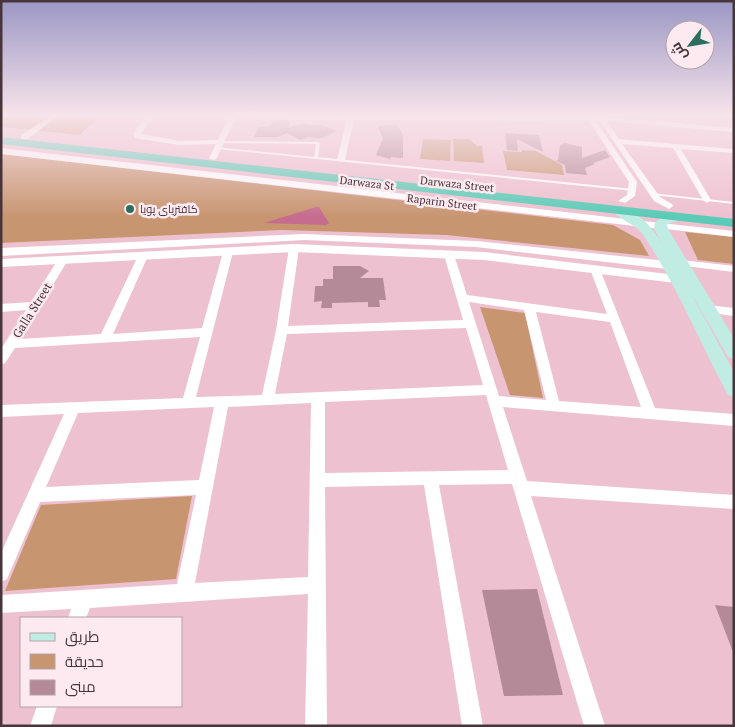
<svg xmlns="http://www.w3.org/2000/svg" width="735" height="727" font-family="'PT Serif',Cairo,serif">
  <style>
    .green { fill: #c89571 }
    .water { fill: #c66c8f }
    .building { fill: #b58a98 }
    .lines { fill: none; stroke-linecap: round; stroke-linejoin: round }
    .service { fill: #fff; fill-rule: evenodd }
    .minor { fill: #fff; fill-rule: evenodd }
    .tertiary { fill: #fff; fill-rule: evenodd }
    .secondary { fill: #c1ece3; fill-rule: evenodd }
    .trunk { fill: #5acbb6; fill-rule: evenodd }
    .poi-dot { fill: #2b6e60; stroke: #fdeaf0; stroke-width: 2 }
    .labels { text-anchor: middle; dominant-baseline: central; stroke-width: 5; stroke-linejoin: round; paint-order: stroke }
    .far-street-label { font-size: 11px; fill: #47353b; stroke: #fdeaf0 }
    .far-poi-label { font-size: 11px; fill: #47353b; stroke: #fdeaf0; text-anchor: start }
    .street-label { font-size: 12px; fill: #47353b; stroke: #fdeaf0 }
  </style>
  <rect width="100%" height="100%" fill="#eec1d0"/>
  <!-- green -->
  <g class="green">
    <path d="M1,118L97,119L79,135L1,127Z"/>
    <path d="M423,139L451,140L450,161L420,159Z"/>
    <path d="M453,139H469L477,146H482L484,163L454,161Z"/>
    <path d="M522,150L536,151L562,165L564,175L507,170L503,151L522,152Z"/>
    <path d="M1,154L613,225L640,240L649,256L446,235L282,230L1,243Z"/>
    <path d="M685,232L734,237V264L698,260Z"/>
    <path d="M480,307L525,313L543,398L510,395Z"/>
    <path d="M192,496L176,579L5,591L41,505Z"/>
  </g>
  <!-- water -->
  <path class="water" d="M316,207H319L329,223L326,225L264,223Z"/>
  <!-- building -->
  <g class="building">
    <path d="M274,120H287L286,122H290L288,128L304,123L310,125H323L337,131L322,138L308,137L300,140L287,133L278,137H254L259,127L270,126Z"/>
    <path d="M397,124L403,135V158L391,157L390,159L376,155L383,138L377,126Z"/>
    <path d="M505,133L539,135L543,152L517,139L518,151L507,150Z"/>
    <path d="M565,143L582,147V158L605,150L610,157L593,163L595,164L585,168L587,175L566,173L565,165L556,161L558,160L560,145Z"/>
    <path d="M333,266H360L369,271L360,278H383L386,300H379L380,307H368V302L332,303V308H321L322,301L314,302L315,286H323V279H333Z"/>
    <path d="M537,589L563,695L504,696L482,590Z"/>
    <path d="M715,605L734,607V652H733Z"/>
  </g>
  <g class="lines">
    <!-- service -->
    <g class="service">
      <path d="M219,141L318,142L320,143L318,157L633,189L635,190L633,191L217,149L215,148L217,147L314,157L316,144L220,143H219Z"/>
      <path d="M651,193L734,202V204L653,195H651Z"/>
    </g>
    <!-- minor -->
    <g class="minor">
      <path d="M53,115H60L27,139H21V135Z"/>
      <path d="M133,115L587,117L586,115L597,117V115H603L604,117L734,128V132L607,121L619,139L732,149L734,153L681,149L711,200L707,203L703,200L673,148L622,144L660,197L672,204L673,206L669,209L654,201L600,121H596L637,182L635,196L625,203L618,201L627,195L629,182L589,121L354,119L345,160L341,162L337,160L347,119L235,118L217,158L213,160L209,158L216,144L179,145L135,138L133,134L146,117H136ZM153,117L228,118L218,140L179,141L141,134Z"/>
      <path d="M661,223L734,231V237L658,228V224Z"/>
      <path d="M294,245L299,248L288,326L463,320L444,255L449,252L454,255L467,295L607,314L590,269L591,267H599L655,408L734,414V426L503,407L527,481L734,495V509L531,496L605,726H584L512,484L439,485L483,726H462L424,485L325,487L327,726H305L308,594L90,608L86,618H68L71,609L1,613V595L177,584L196,495L40,502L7,579L1,582V553L64,414L1,417V405L183,398L200,337L15,348L5,363L1,365V349L26,310L1,312V304L31,302L59,258H67L68,260L20,339L101,334L138,256L143,253L148,256L113,334L202,328L223,252L225,250H231L233,252L196,397L262,395L276,330L289,248ZM469,302L524,310L546,400L499,396ZM536,312L610,322L641,407L559,401ZM466,328L483,385L275,394L287,334ZM486,395L508,470L325,473V402ZM311,403L308,577L195,583L228,407ZM214,407L199,480L46,487L78,413Z"/>
      <path d="M681,260L734,266V272L677,265L676,263Z"/>
      <path d="M708,305L734,308V316L704,312L702,309Z"/>
      <path d="M37,706H57L51,726H30Z"/>
    </g>
    <!-- tertiary -->
    <g class="tertiary">
      <path d="M1,148L661,223L667,226L661,229L1,154Z"/>
      <path d="M304,234L476,241L667,261L673,265L667,269L476,247L304,240L1,256V248Z"/>
      <path d="M294,244L484,252L676,275L682,279L676,283L484,260L294,252L1,267V259Z"/>
    </g>
    <!-- secondary -->
    <path class="secondary" d="M618,206C650,214 664,247 679,273L654,229L655,223L662,216L677,213L683,217L681,220L667,224L668,229L734,338V359L728,357L688,288L734,372V397L728,395C700,343 677,286 644,236C634,222 620,221 612,210Z"/>
    <!-- trunk -->
    <path class="trunk" d="M1,137L734,219V227L1,144Z"/>
  </g>
  <!-- sky -->
  <linearGradient id="sky" x2="0" y2="1"><stop stop-color="#9a97c4"/><stop offset="0.53" stop-color="#f7e3ea"/><stop offset="1" stop-color="#f7e3ea" stop-opacity="0"/></linearGradient>
  <rect width="735" height="217" fill="url(#sky)"/>
  <!-- markers -->
  <circle class="poi-dot" cx="130" cy="209" r="5"/>
  <g class="labels">
    <!-- far-street labels -->
    <g class="far-street-label">
      <text transform="translate(367 183) rotate(7)">Darwaza St</text>
      <text transform="translate(457 184) rotate(6)">Darwaza Street</text>
      <text transform="translate(442 202) rotate(7)">Raparin Street</text>
    </g>
    <!-- far-poi labels -->
    <g class="far-poi-label">
      <text x="140" y="209">کافتریای پویا</text>
    </g>
    <!-- street labels -->
    <g class="street-label">
      <text transform="translate(32 310) rotate(-58)">Galla Street</text>
    </g>
  </g>
  <!-- border -->
  <rect width="735" height="727" fill="none" stroke="#47353b" stroke-width="5"/>
  <!-- legend -->
  <rect x="20" y="617" width="162" height="90" fill="#fdeaf0" stroke="#b4a2a8"/>
  <rect x="30" y="633" width="25" height="8" fill="#c1ece3" stroke="#b4a2a8"/>
  <text x="65" y="642" font-size="15" fill="#47353b">طريق</text>
  <rect x="30" y="654" width="25" height="15" fill="#c89571" stroke="#b4a2a8"/>
  <text x="65" y="667" font-size="15" fill="#47353b">حديقة</text>
  <rect x="30" y="680" width="25" height="15" fill="#b58a98" stroke="#b4a2a8"/>
  <text x="65" y="692" font-size="15" fill="#47353b">مبنى</text>
  <!-- north arrow -->
  <g transform="translate(690 45) rotate(239)"><circle r="24" fill="#fdeaf0" stroke="#b4a2a8"/>
  <path d="M0-4L9 19L0 12L-9 19Z" fill="#2b6e60"/>
  <text y="-8" font-size="14" font-weight="bold" text-anchor="middle" fill="#47353b">ش</text>
  </g>
</svg>
